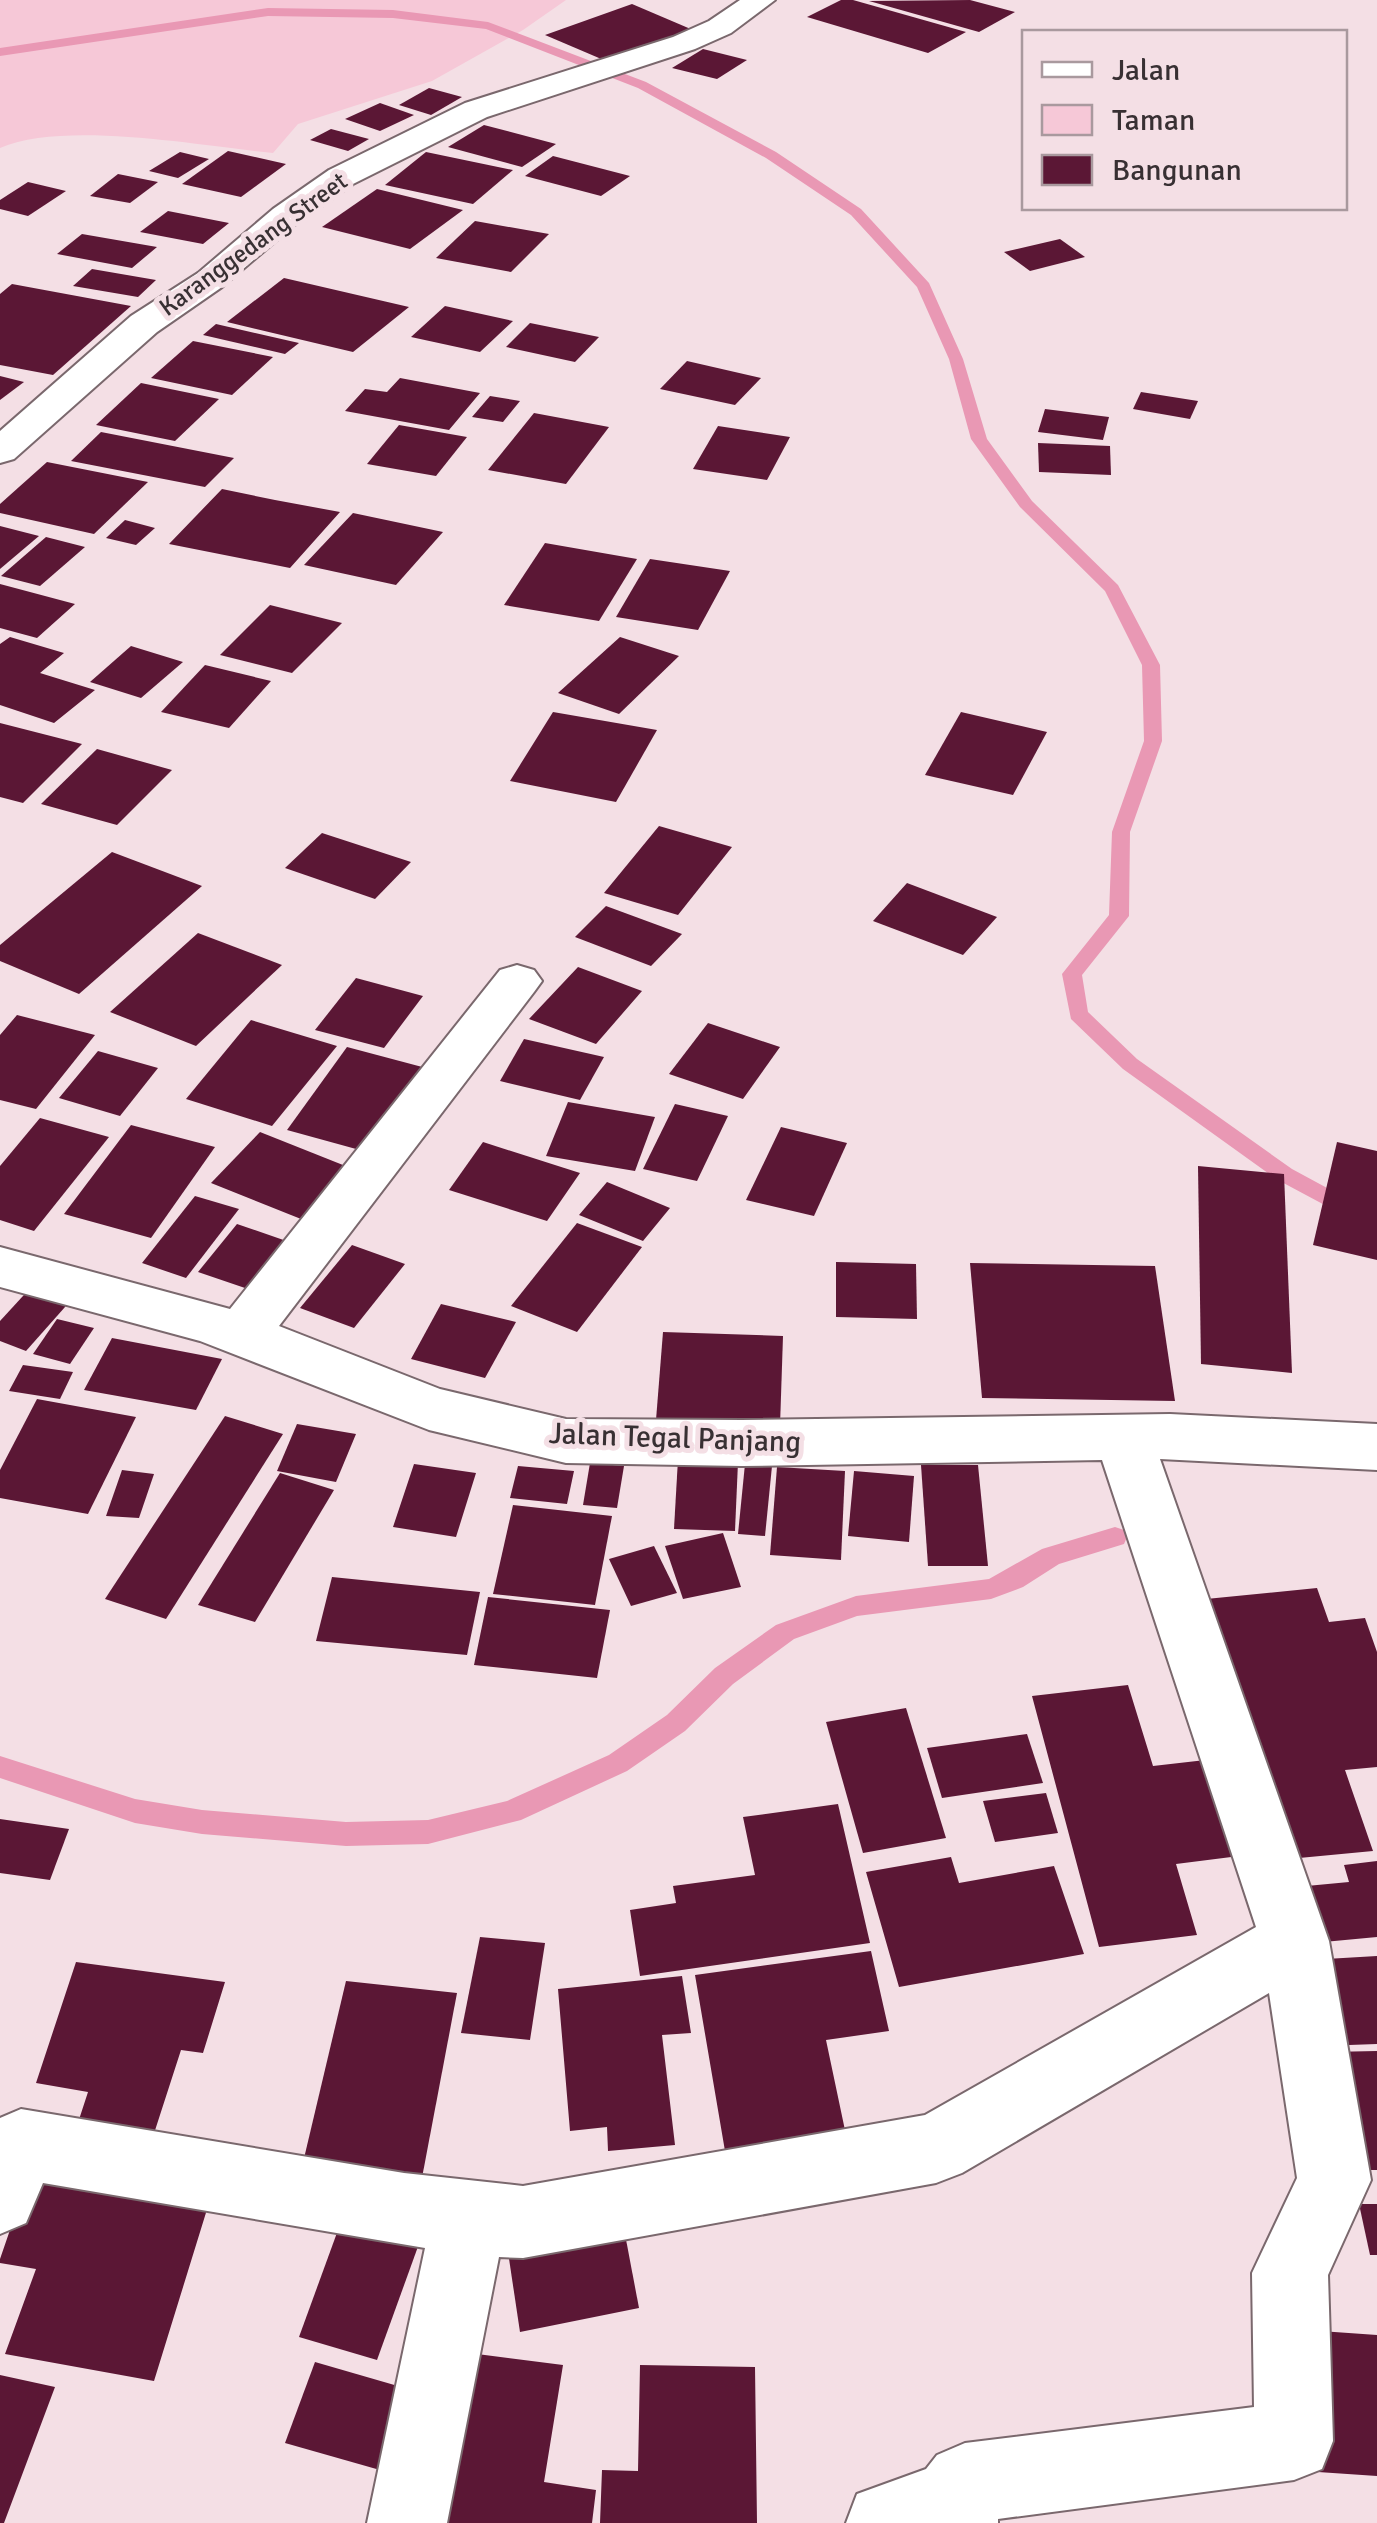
<svg xmlns="http://www.w3.org/2000/svg" width="1377" height="2523" font-family="Signika,sans-serif">
  <style>
    .green { fill: #f6c8d7 }
    .lines { fill: none; stroke-linecap: round; stroke-linejoin: round }
    .stream { fill: #e998b4; fill-rule: evenodd }
    .building { fill: #5b1735 }
    .minor-casing { stroke: #7a686d; stroke-width: 4 }
    .minor { fill: #fff; fill-rule: evenodd }
    .labels { text-anchor: middle; dominant-baseline: central; stroke-width: 10; stroke-linejoin: round; paint-order: stroke }
    .far-street-label { font-size: 25px; fill: #383033; stroke: #f4dfe5 }
    .street-label { font-size: 30px; fill: #383033; stroke: #f4dfe5 }
  </style>
  <rect width="100%" height="100%" fill="#f4dfe5"/>
  <!-- green -->
  <path class="green" d="M0,0H566L523,30L432,81L298,124L273,153C200,146 65,120 0,148Z"/>
  <g class="lines">
    <!-- stream -->
    <g class="stream">
      <path d="M268,8L393,10L488,22L646,82L776,152L861,209L929,283L963,359L987,439L1032,501L1118,585L1160,665L1162,741L1130,832L1129,916L1082,975L1088,1012L1137,1059L1292,1169L1377,1215V1233L1276,1179L1123,1069L1071,1019L1062,974L1109,915L1112,832L1144,741L1142,665L1105,591L1020,507L971,439L949,359L917,287L851,215L766,158L638,88L486,29L393,18L268,16L0,56V48Z"/>
      <path d="M1115,1527L1124,1530L1127,1537L1124,1544L1059,1564L1023,1587L991,1599L857,1616L794,1639L733,1684L685,1731L627,1771L521,1820L428,1844L346,1846L202,1834L135,1823L0,1778V1756L135,1799L202,1810L346,1822L428,1820L507,1801L609,1755L667,1715L715,1668L776,1625L856,1596L989,1579L1042,1549Z"/>
    </g>
  </g>
  <!-- building -->
  <g class="building">
    <path d="M841,0H853L966,32L928,53L807,17Z"/>
    <path d="M970,0L1015,12L979,32L869,1Z"/>
    <path d="M632,4L693,30L606,61L545,35Z"/>
    <path d="M703,49L747,60L717,79L672,68Z"/>
    <path d="M429,88L462,97L431,115L399,105Z"/>
    <path d="M380,103L414,115L380,131L345,119Z"/>
    <path d="M484,125L556,144L522,167L448,147Z"/>
    <path d="M331,129L369,139L348,151L310,140Z"/>
    <path d="M228,151L286,164L241,197L182,184Z"/>
    <path d="M180,152L209,159L178,178L149,171Z"/>
    <path d="M426,152L513,170L473,204L385,185Z"/>
    <path d="M553,156L630,176L601,196L525,176Z"/>
    <path d="M118,174L158,182L130,203L90,196Z"/>
    <path d="M28,182L66,191L28,216L0,209V200Z"/>
    <path d="M377,189L463,210L410,249L322,227Z"/>
    <path d="M168,211L229,223L203,244L140,232Z"/>
    <path d="M475,221L549,234L511,272L436,258Z"/>
    <path d="M82,234L157,247L132,268L57,254Z"/>
    <path d="M1060,239L1085,257L1030,271L1004,252Z"/>
    <path d="M92,269L156,280L138,297L73,286Z"/>
    <path d="M284,278L409,307L353,352L227,322Z"/>
    <path d="M12,284L131,306L53,375L0,365V294Z"/>
    <path d="M445,306L513,321L480,352L411,337Z"/>
    <path d="M530,323L599,337L575,362L506,347Z"/>
    <path d="M216,324L299,343L285,354L203,335Z"/>
    <path d="M193,341L273,357L232,395L151,378Z"/>
    <path d="M687,361L761,378L735,405L660,389Z"/>
    <path d="M0,376L24,382L0,400Z"/>
    <path d="M400,378L480,393L449,430L345,411L365,389L387,392Z"/>
    <path d="M141,383L219,399L175,441L96,425Z"/>
    <path d="M1141,392L1198,401L1190,419L1133,409Z"/>
    <path d="M490,396L520,401L503,422L472,417Z"/>
    <path d="M1045,409L1109,417L1103,440L1038,432Z"/>
    <path d="M534,413L609,427L566,484L488,470Z"/>
    <path d="M399,425L467,437L436,476L367,464Z"/>
    <path d="M718,426L790,437L767,480L693,469Z"/>
    <path d="M101,432L234,458L205,487L71,461Z"/>
    <path d="M1038,443L1110,446L1111,475L1039,472Z"/>
    <path d="M47,462L148,482L94,534L0,513V504Z"/>
    <path d="M222,489L275,500L340,512L290,568L169,544Z"/>
    <path d="M353,513L443,532L396,585L304,565Z"/>
    <path d="M125,520L155,528L136,545L106,538Z"/>
    <path d="M0,526L39,536L0,569Z"/>
    <path d="M46,537L85,547L40,586L1,576Z"/>
    <path d="M545,543L637,559L599,621L504,605Z"/>
    <path d="M650,559L730,571L698,630L616,617Z"/>
    <path d="M0,584L75,604L37,638L0,628Z"/>
    <path d="M270,605L342,623L292,673L220,655Z"/>
    <path d="M10,637L64,653L40,673L95,690L54,723L0,705V644Z"/>
    <path d="M620,637L679,656L619,714L558,693Z"/>
    <path d="M131,646L183,662L141,698L90,682Z"/>
    <path d="M205,665L271,681L229,728L161,712Z"/>
    <path d="M553,712L657,730L616,802L510,781Z"/>
    <path d="M961,712L1047,732L1013,795L925,775Z"/>
    <path d="M0,723L82,744L23,803L0,797Z"/>
    <path d="M97,749L172,770L117,825L41,804Z"/>
    <path d="M659,826L732,847L678,915L604,893Z"/>
    <path d="M322,833L411,862L375,899L285,868Z"/>
    <path d="M112,852L202,886L79,994L0,961V945Z"/>
    <path d="M907,883L997,917L963,955L873,921Z"/>
    <path d="M606,906L682,934L651,966L575,937Z"/>
    <path d="M198,933L282,965L196,1046L110,1012Z"/>
    <path d="M578,967L642,991L596,1044L529,1019Z"/>
    <path d="M356,978L423,996L384,1048L315,1030Z"/>
    <path d="M17,1015L95,1035L36,1109L0,1100V1035Z"/>
    <path d="M251,1020L337,1046L272,1126L186,1099Z"/>
    <path d="M708,1023L780,1047L743,1099L669,1074Z"/>
    <path d="M524,1039L604,1057L580,1100L500,1081Z"/>
    <path d="M347,1047L426,1068L367,1152L287,1130Z"/>
    <path d="M98,1051L158,1068L120,1116L59,1098Z"/>
    <path d="M568,1102L655,1117L635,1171L546,1156Z"/>
    <path d="M675,1104L728,1116L697,1181L643,1169Z"/>
    <path d="M40,1118L109,1137L34,1231L0,1220V1166Z"/>
    <path d="M131,1125L215,1147L151,1238L64,1214Z"/>
    <path d="M781,1127L847,1143L814,1216L746,1200Z"/>
    <path d="M260,1132L353,1169L306,1221L211,1183Z"/>
    <path d="M483,1142L580,1173L547,1221L449,1190Z"/>
    <path d="M1337,1142L1377,1151V1260L1313,1245Z"/>
    <path d="M1198,1166L1284,1174L1292,1373L1201,1364Z"/>
    <path d="M607,1182L670,1208L643,1241L579,1215Z"/>
    <path d="M195,1196L239,1209L186,1278L142,1263Z"/>
    <path d="M577,1223L642,1247L577,1332L511,1306Z"/>
    <path d="M237,1224L295,1244L257,1292L198,1272Z"/>
    <path d="M352,1245L405,1264L354,1328L300,1308Z"/>
    <path d="M836,1262L916,1264L917,1319L836,1317Z"/>
    <path d="M970,1263L1155,1266L1175,1401L982,1398Z"/>
    <path d="M34,1284L73,1298L26,1351L0,1341V1321Z"/>
    <path d="M441,1304L516,1322L485,1378L411,1359Z"/>
    <path d="M57,1319L94,1328L70,1364L33,1354Z"/>
    <path d="M663,1332L783,1336L780,1426L656,1420Z"/>
    <path d="M112,1338L222,1359L196,1410L84,1390Z"/>
    <path d="M23,1365L73,1372L60,1399L9,1391Z"/>
    <path d="M37,1399L136,1417L88,1514L0,1498V1470Z"/>
    <path d="M225,1416L283,1434L166,1619L105,1599Z"/>
    <path d="M297,1424L356,1434L336,1482L277,1471Z"/>
    <path d="M678,1459L738,1462L735,1531L674,1529Z"/>
    <path d="M590,1463L624,1466L617,1508L583,1505Z"/>
    <path d="M414,1464L476,1473L456,1537L393,1527Z"/>
    <path d="M745,1464L772,1466L765,1536L738,1534Z"/>
    <path d="M921,1465H978L988,1566H928Z"/>
    <path d="M518,1466L574,1471L567,1504L510,1498Z"/>
    <path d="M777,1467L845,1471L841,1560L770,1555Z"/>
    <path d="M122,1470L154,1474L139,1518L106,1516Z"/>
    <path d="M854,1471L914,1476L909,1542L848,1536Z"/>
    <path d="M280,1473L334,1490L255,1622L198,1605Z"/>
    <path d="M513,1505L612,1516L595,1605L493,1594Z"/>
    <path d="M723,1533L741,1587L683,1599L665,1546Z"/>
    <path d="M654,1546L677,1593L631,1606L609,1559Z"/>
    <path d="M332,1577L480,1592L467,1655L316,1641Z"/>
    <path d="M1317,1588L1329,1622L1365,1618L1377,1652V1767L1345,1770L1373,1851L1278,1860L1196,1600Z"/>
    <path d="M488,1597L610,1610L597,1678L474,1665Z"/>
    <path d="M1128,1685L1153,1766L1223,1758L1255,1854L1176,1864L1197,1935L1099,1947L1032,1696Z"/>
    <path d="M906,1708L946,1838L863,1853L826,1722Z"/>
    <path d="M1027,1734L1043,1783L942,1798L927,1748Z"/>
    <path d="M1046,1793L1058,1833L995,1842L983,1801Z"/>
    <path d="M838,1804L870,1943L640,1976L630,1910L676,1903L673,1886L755,1875L743,1817Z"/>
    <path d="M0,1819L69,1829L50,1880L0,1873Z"/>
    <path d="M951,1857L959,1883L1054,1866L1084,1954L899,1987L866,1872Z"/>
    <path d="M1377,1861V1937L1313,1943L1296,1887L1349,1882L1344,1865Z"/>
    <path d="M480,1937L545,1943L530,2040L461,2033Z"/>
    <path d="M871,1951L889,2031L826,2040L846,2135L725,2151L695,1975Z"/>
    <path d="M1377,1956V2044L1349,2045L1326,1959Z"/>
    <path d="M76,1962L225,1982L203,2053L181,2050L148,2152L72,2141L88,2092L36,2083Z"/>
    <path d="M682,1976L691,2033L662,2035L675,2145L608,2151L607,2127L570,2131L558,1989Z"/>
    <path d="M346,1981L457,1993L421,2183L301,2171Z"/>
    <path d="M1377,2051V2170H1355L1329,2052Z"/>
    <path d="M49,2162L213,2190L154,2381L5,2354L36,2269L0,2263V2259L21,2198Z"/>
    <path d="M1359,2204H1377V2255H1370Z"/>
    <path d="M342,2219L420,2241L377,2360L299,2337Z"/>
    <path d="M624,2229L639,2308L520,2332L508,2252Z"/>
    <path d="M1306,2330L1377,2335V2476L1318,2472Z"/>
    <path d="M454,2351L563,2365L544,2482L596,2490L592,2523H422Z"/>
    <path d="M315,2362L422,2393L394,2474L285,2443Z"/>
    <path d="M640,2365L755,2367L757,2523H600L602,2470L638,2471Z"/>
    <path d="M0,2375L55,2387L4,2523H0Z"/>
  </g>
  <g class="lines">
    <!-- minor casing -->
    <g class="minor-casing">
      <g id="minor">
        <path d="M740,0H775L731,33L695,49L487,117L353,184L297,223L222,287L157,332L14,459L0,463V431L131,316L198,273L273,209L329,170L465,103L673,37L709,21Z"/>
        <path d="M517,965L534,970L542,981L534,992L279,1326L440,1389L566,1419L742,1420L1170,1414L1377,1424V1470L1160,1459L1329,1941L1371,2180L1328,2275L1333,2441L1322,2469L1294,2480L998,2519V2523H846L857,2494L926,2469L937,2455L965,2443L1254,2407L1252,2273L1297,2178L1269,1993L962,2173L936,2183L523,2258L499,2257L447,2523H367L425,2248L43,2183L26,2223L0,2234V2118L21,2109L404,2173L523,2186L925,2115L1256,1927L1102,1460L742,1466L566,1463L429,1430L200,1341L0,1287V1247L230,1309L500,970Z"/>
      </g>
    </g>
    <!-- minor -->
    <use href="#minor" class="minor"/>
  </g>
  <g class="labels">
    <!-- far-street labels -->
    <g class="far-street-label">
      <text transform="translate(253 244) rotate(-36)">Karanggedang Street</text>
    </g>
    <!-- street labels -->
    <g class="street-label">
      <text transform="translate(675 1438) rotate(2)">Jalan Tegal Panjang</text>
    </g>
  </g>
  <!-- legend -->
  <rect x="1022" y="30" width="325" height="180" fill="#f4dfe5" stroke="#a9999e" stroke-width="2.5"/>
  <rect x="1042" y="62" width="50" height="15" fill="#ffffff" stroke="#a9999e" stroke-width="2.5"/>
  <text x="1112" y="80" font-size="30" fill="#383033">Jalan</text>
  <rect x="1042" y="105" width="50" height="30" fill="#f6c8d7" stroke="#a9999e" stroke-width="2.5"/>
  <text x="1112" y="130" font-size="30" fill="#383033">Taman</text>
  <rect x="1042" y="155" width="50" height="30" fill="#5b1735" stroke="#a9999e" stroke-width="2.5"/>
  <text x="1112" y="180" font-size="30" fill="#383033">Bangunan</text>
</svg>
